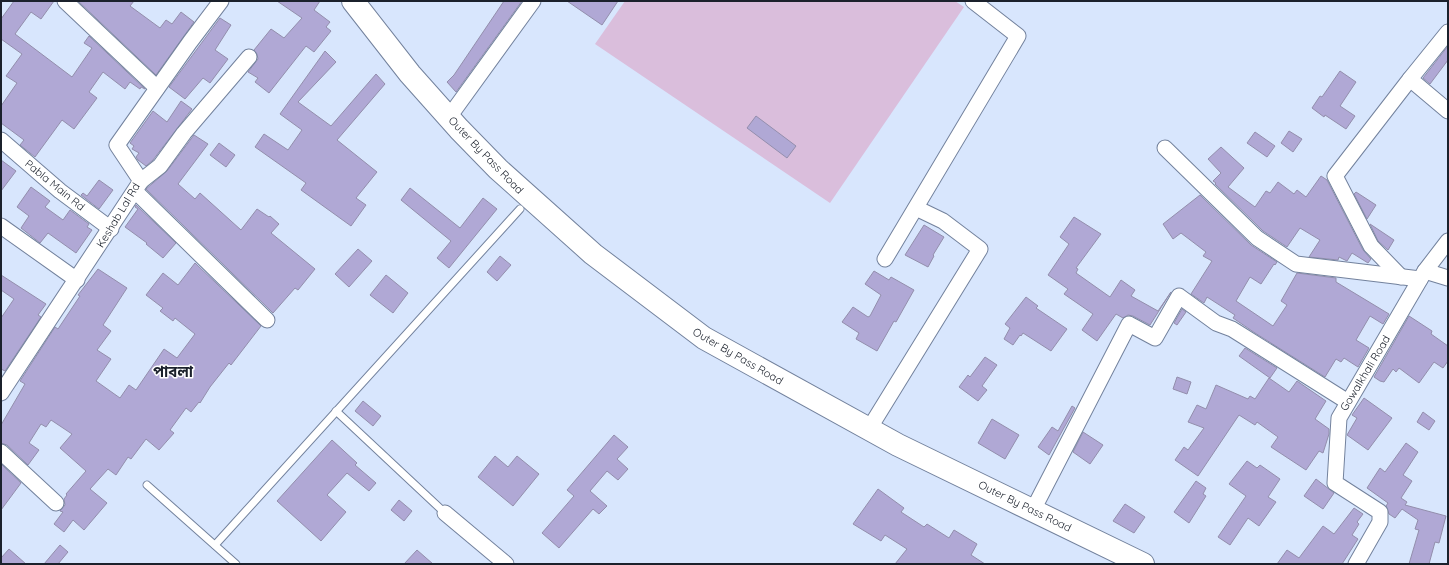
<svg xmlns="http://www.w3.org/2000/svg" width="1449" height="565" font-family="Quicksand,'Noto Sans Bengali',sans-serif">
  <style>
    .green { fill: #dabedc }
    .building { fill: #b0a8d5; stroke: #938eac }
    .lines { fill: none; stroke-linecap: round; stroke-linejoin: round }
    .service-casing { stroke: #73829d; stroke-width: 9 }
    .minor-casing { stroke: #73829d; stroke-width: 17 }
    .primary-casing { stroke: #73829d; stroke-width: 24 }
    .service { stroke: #fff; stroke-width: 7 }
    .minor { stroke: #fff; stroke-width: 15 }
    .primary { stroke: #fff; stroke-width: 22 }
    .labels { text-anchor: middle; dominant-baseline: central; stroke-width: 3; stroke-linejoin: round; paint-order: stroke }
    .street-label { font-size: 11px; fill: #1b212c; stroke: #fff }
    .district-label { font-size: 15px; font-weight: bold; fill: #1b212c; stroke: #fff }
  </style>
  <rect width="100%" height="100%" fill="#d8e6fd"/>
  <!-- green -->
  <path class="green" d="M625,1H955L964,7L830,203L595,44Z"/>
  <!-- building -->
  <g class="building">
    <path d="M14,1H54L41,19L31,12L15,34L72,77L92,48L84,43L89,36L145,89L141,87L140,89L130,82L125,89L103,72L89,92L97,98L74,129L62,120L35,157L20,145L24,140L1,123V106L17,83L6,76L22,54L1,39V19Z"/>
    <path d="M78,1H134L130,6L160,28L166,20L172,24L181,12L194,22L156,75Z"/>
    <path d="M277,1H320L314,10L330,22L326,27L331,31L314,52L306,46L269,93L255,82L258,78L248,72L258,59L257,54L254,50L271,29L284,38L302,18Z"/>
    <path d="M504,1H522L456,92L447,82L454,75Z"/>
    <path d="M567,1H618L602,25Z"/>
    <path d="M220,18L231,25L215,50L228,59L210,83L203,78L185,99L169,87Z"/>
    <path d="M1448,46V60L1430,84L1423,78Z"/>
    <path d="M325,51L336,62L298,102L331,126L376,74L385,84L337,140L377,172L356,198L366,205L351,226L301,190L306,183L255,147L264,134L288,150L302,130L280,114Z"/>
    <path d="M1340,71L1356,82L1340,106L1355,116L1346,129L1325,115L1324,117L1312,108L1320,96L1322,97Z"/>
    <path d="M181,101L192,109L153,160L146,166L138,160L136,157L139,153L132,149L134,146L130,143L153,111L167,122Z"/>
    <path d="M756,116L796,146L787,158L747,128Z"/>
    <path d="M1289,131L1302,139L1293,152L1281,143Z"/>
    <path d="M1255,132L1275,146L1267,157L1247,143Z"/>
    <path d="M194,135L208,144L178,184L195,199L200,193L241,230L257,209L269,217L270,216L279,224L271,233L315,269L298,290L295,288L273,313L146,189L167,171Z"/>
    <path d="M219,143L235,155L226,167L210,155Z"/>
    <path d="M1221,147L1244,168L1228,187L1255,207L1266,191L1270,193L1278,182L1294,194L1297,190L1306,197L1321,176L1327,180L1363,250L1371,259L1368,263L1352,253L1347,261L1339,257L1338,260L1309,257L1320,240L1300,228L1287,247L1263,231L1215,184L1216,183L1213,181L1221,173L1208,159Z"/>
    <path d="M1,160L16,171L1,191Z"/>
    <path d="M99,180L113,190L99,209L81,195L83,193L87,196Z"/>
    <path d="M31,187L50,201L45,207L63,220L70,210L89,224L87,227L92,230L76,253L48,233L40,243L21,228L29,216L17,207Z"/>
    <path d="M410,188L460,228L483,198L497,209L449,268L437,258L451,241L401,200Z"/>
    <path d="M1356,192L1376,205L1367,219L1354,194Z"/>
    <path d="M1200,195L1251,245L1277,262L1275,265L1274,264L1261,284L1250,277L1236,301L1273,326L1287,305L1281,301L1297,273L1336,278V282L1389,314L1383,324L1370,316L1356,340L1369,348L1358,367L1344,358L1341,362L1336,359L1325,377L1255,333L1233,318L1235,315L1207,297L1204,303L1191,294L1212,261L1203,256L1206,252L1181,233L1173,239L1163,224Z"/>
    <path d="M136,205L176,243L163,258L146,244L147,243L125,227L138,209L135,207Z"/>
    <path d="M1074,217L1101,234L1076,268L1078,269L1076,273L1110,297L1121,280L1135,290L1131,296L1158,311L1171,292L1150,325L1133,316L1128,315L1123,318L1116,314L1097,341L1082,330L1093,314L1064,294L1068,289L1048,275L1069,244L1060,237Z"/>
    <path d="M1370,224L1394,240L1388,250L1378,241Z"/>
    <path d="M924,225L944,237L933,255L934,256L928,267L905,255Z"/>
    <path d="M358,249L372,261L349,287L335,274Z"/>
    <path d="M500,256L511,265L497,281L487,272Z"/>
    <path d="M195,263L261,326L231,365L229,363L210,387L200,403L199,402L191,412L186,408L170,430L174,433L159,450L146,439L131,459L128,457L116,475L108,469L90,489L107,503L84,530L73,520L64,532L54,524L63,512L60,511L65,505L64,499L67,495L66,494L86,471L60,448L72,434L51,420L46,427L41,424L29,443L39,450L28,465L7,445L1,443V425L25,384L20,381L55,327L58,329L80,296L78,295L98,269L127,288L103,325L111,331L97,350L111,359L96,381L120,398L129,385L136,390L164,349L177,358L195,334L175,318L173,321L160,311L163,308L146,295L163,273L178,285Z"/>
    <path d="M874,271L889,280L891,277L914,290L896,322L894,321L877,351L856,339L859,333L842,322L853,307L868,317L870,316L881,295L865,284Z"/>
    <path d="M1,275L46,304L38,315L41,317L5,371L1,369V318L14,299L1,290Z"/>
    <path d="M386,275L408,293L393,313L370,295Z"/>
    <path d="M1026,297L1038,306L1036,308L1067,329L1051,351L1023,333L1021,336L1020,335L1013,345L1004,339L1010,328L1005,324Z"/>
    <path d="M1182,309L1186,312L1177,325L1174,323Z"/>
    <path d="M1409,316L1432,331L1431,334L1448,346V361L1443,368L1434,362L1419,383L1399,368L1396,372L1393,369L1384,382L1380,381L1374,377Z"/>
    <path d="M1245,348L1277,368L1270,378L1239,356Z"/>
    <path d="M985,357L997,365L982,386L987,390L978,401L959,387L968,375L970,377Z"/>
    <path d="M1177,377L1191,382L1187,394L1173,389Z"/>
    <path d="M1269,378L1289,392L1297,381L1326,401L1315,419L1329,429V434L1323,453L1319,451L1306,470L1271,447L1278,437L1257,422L1255,425L1239,415L1198,476L1175,460L1184,447L1188,450L1204,428L1188,422L1197,405L1206,409L1216,385L1248,399L1250,396L1255,399Z"/>
    <path d="M1364,398L1392,418L1368,450L1347,435L1357,418L1352,415Z"/>
    <path d="M363,401L381,416L373,426L355,411Z"/>
    <path d="M1072,406L1075,408L1049,455L1038,447L1052,427L1058,431Z"/>
    <path d="M1423,412L1435,421L1429,430L1417,422Z"/>
    <path d="M992,419L1019,435L1005,459L978,443Z"/>
    <path d="M1083,432L1103,445L1090,464L1073,452Z"/>
    <path d="M614,435L628,447L617,459L628,469L618,480L607,471L590,491L607,506L599,514L593,509L559,548L542,533L574,496L567,490Z"/>
    <path d="M332,440L357,463L355,465L376,483L369,491L347,473L327,495L346,512L321,541L277,501Z"/>
    <path d="M1406,443L1418,452L1403,475L1412,481L1401,498L1407,502L1405,505L1446,516L1439,543L1435,542L1429,564H1409L1419,530L1415,529L1418,520L1402,509L1395,518L1389,514L1386,506L1388,503L1367,488L1380,468L1385,472Z"/>
    <path d="M495,456L508,467L517,456L539,474L513,506L478,477Z"/>
    <path d="M1247,461L1257,468L1260,465L1280,479L1268,497L1276,502L1259,526L1248,518L1230,545L1218,537L1246,496L1229,484Z"/>
    <path d="M1,464L21,483L1,510Z"/>
    <path d="M1316,479L1334,493L1323,509L1304,496Z"/>
    <path d="M1196,481L1206,488L1203,494L1206,496L1189,523L1174,512Z"/>
    <path d="M878,489L904,508L901,512L924,527L927,524L949,538L954,530L977,544L971,555L985,564H895L907,549L885,535L881,541L853,524Z"/>
    <path d="M399,500L412,511L404,521L391,510Z"/>
    <path d="M1125,504L1145,517L1134,533L1113,521Z"/>
    <path d="M1354,508L1363,514L1357,522L1359,524L1352,535L1358,539L1342,564H1277L1287,550L1299,558L1323,526L1334,534Z"/>
    <path d="M60,545L68,552L58,564H44Z"/>
    <path d="M9,549L26,564H1V558Z"/>
    <path d="M417,550L433,564H404Z"/>
  </g>
  <g class="lines">
    <!-- service casing -->
    <g class="service-casing">
      <g id="service">
        <path d="M336,411L445,513"/>
        <path d="M147,485L236,564"/>
        <path d="M215,545L520,209"/>
      </g>
    </g>
    <!-- minor casing -->
    <g class="minor-casing">
      <g id="minor">
        <path d="M65,1L157,88"/>
        <path d="M1448,32L1410,79L1448,111"/>
        <path d="M449,117L533,1"/>
        <path d="M1,140L60,191L111,229"/>
        <path d="M1165,148L1257,238L1296,264L1420,279"/>
        <path d="M141,181L160,166L184,133L249,57"/>
        <path d="M135,191L267,320"/>
        <path d="M1,226L77,280"/>
        <path d="M885,259L1018,36L973,1"/>
        <path d="M1425,271L1448,278"/>
        <path d="M1401,277L1371,246L1335,176L1410,79"/>
        <path d="M1,393L141,181L117,145L190,42L221,1"/>
        <path d="M869,429L980,249L943,221L916,208"/>
        <path d="M1,452L56,503"/>
        <path d="M1033,510L1129,324L1155,338L1179,296L1216,323L1232,329L1348,402"/>
        <path d="M445,513L506,564"/>
        <path d="M1356,564L1380,522V512L1335,483L1339,418L1425,271L1448,241"/>
      </g>
    </g>
    <!-- primary casing -->
    <g class="primary-casing">
      <path id="primary" d="M353,1L410,74L459,129L498,169L593,254L704,338L898,445L1143,564"/>
    </g>
    <!-- service -->
    <use href="#service" class="service"/>
    <!-- minor -->
    <use href="#minor" class="minor"/>
    <!-- primary -->
    <use href="#primary" class="primary"/>
  </g>
  <g class="labels">
    <!-- street labels -->
    <g class="street-label">
      <text transform="translate(486 155) rotate(46)">Outer By Pass Road</text>
      <text transform="translate(55 185) rotate(39)">Pabla Main Rd</text>
      <text transform="translate(118 215) rotate(-59)">Keshab Lal Rd</text>
      <text transform="translate(738 356) rotate(30)">Outer By Pass Road</text>
      <text transform="translate(1365 373) rotate(-59)">Gowalkhali Road</text>
      <text transform="translate(1025 506) rotate(26)">Outer By Pass Road</text>
    </g>
    <!-- district labels -->
    <g class="district-label">
      <text x="173" y="371">পাবলা</text>
    </g>
  </g>
  <!-- border -->
  <rect width="1449" height="565" fill="none" stroke="#1b212c" stroke-width="4"/>
</svg>
